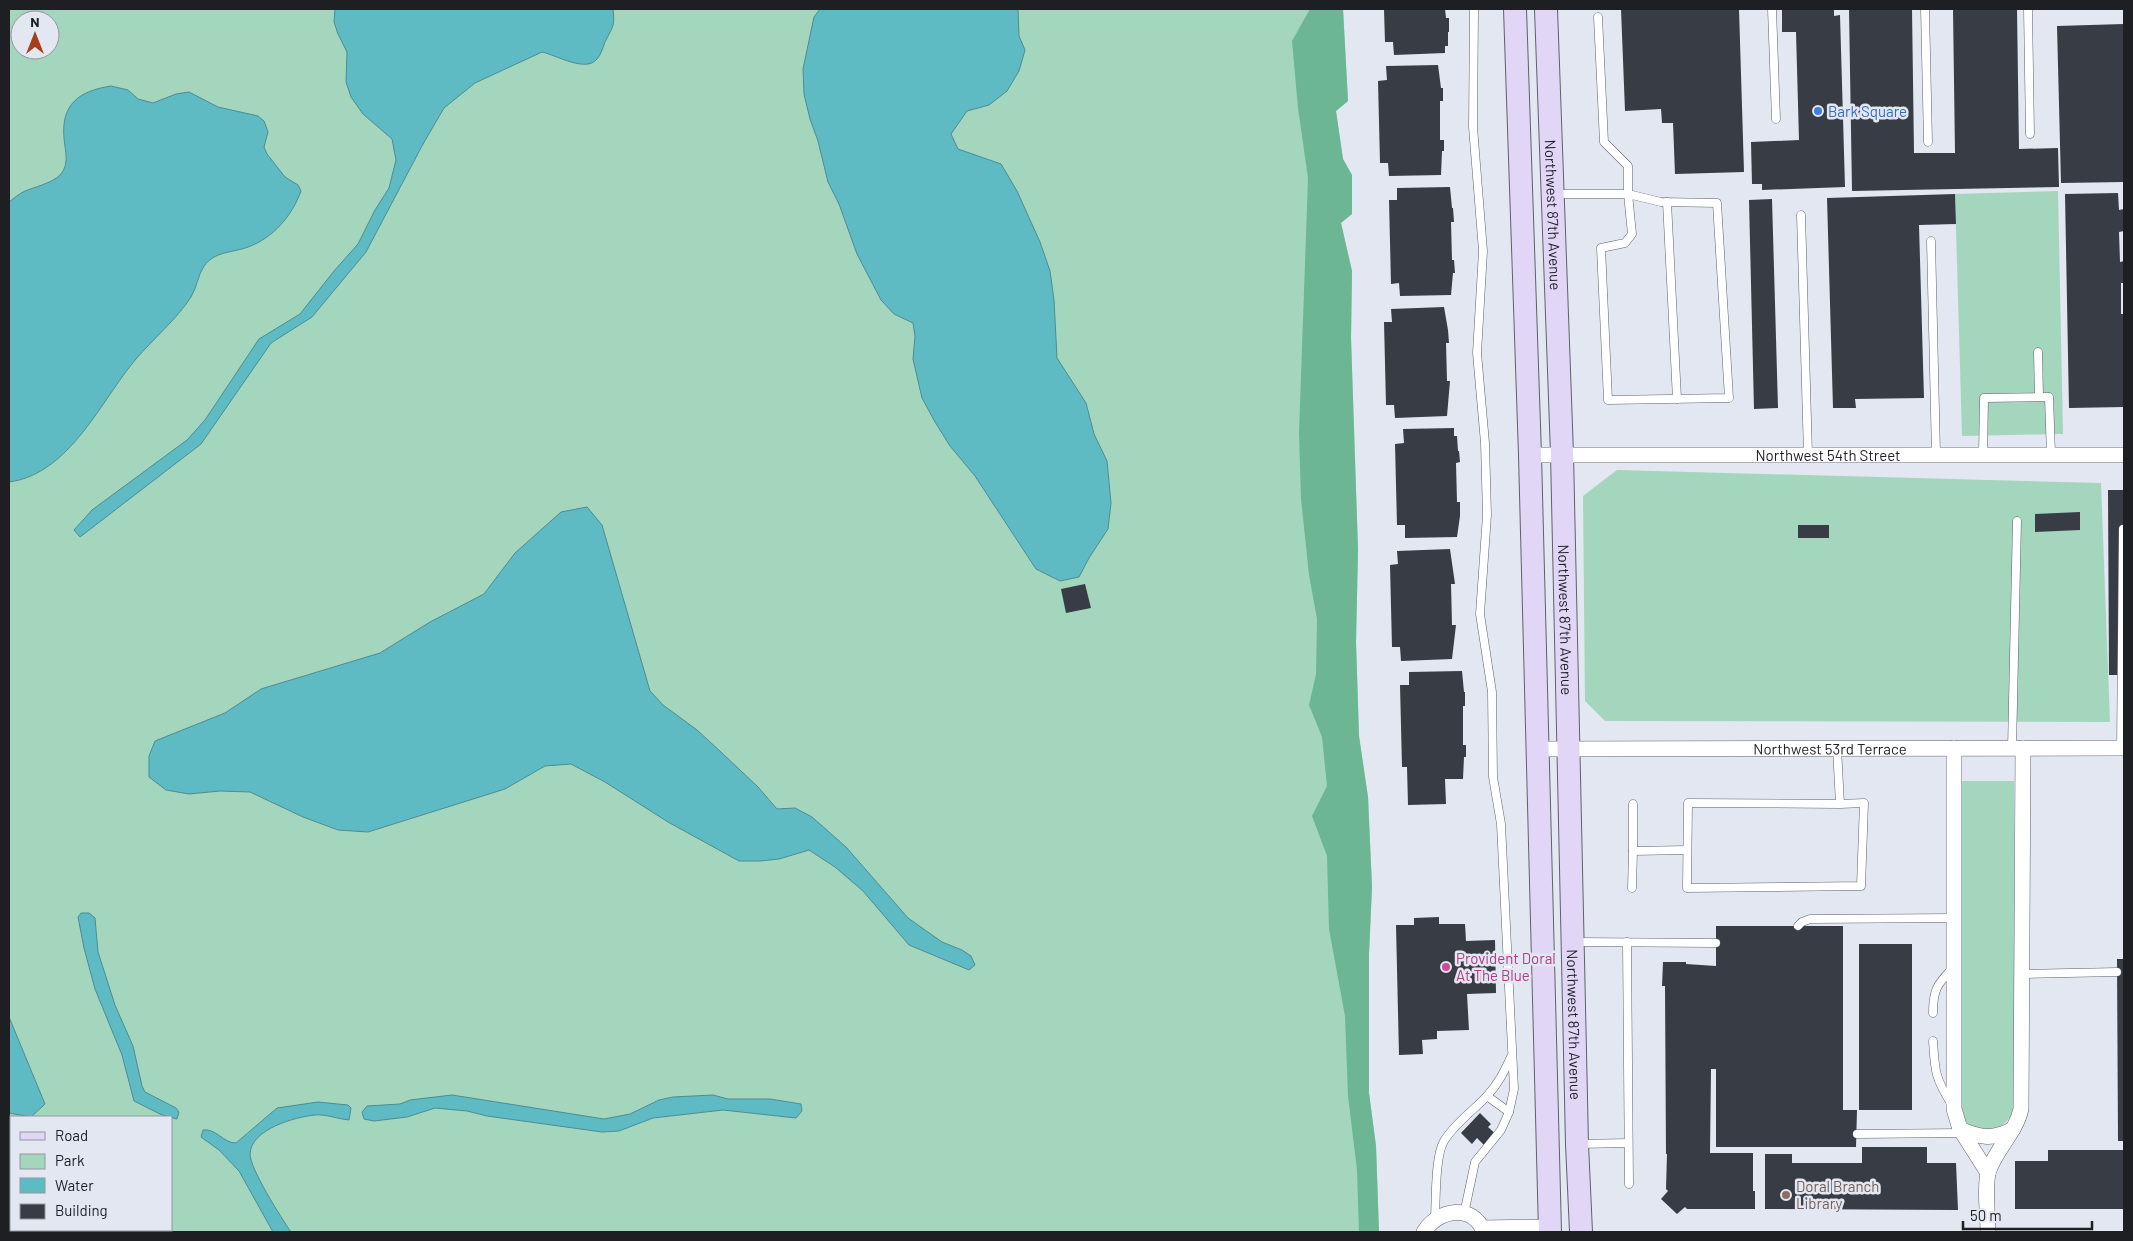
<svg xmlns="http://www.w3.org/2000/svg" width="2133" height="1241" font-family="Barlow,sans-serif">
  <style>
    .green { fill: #a3d6bd; fill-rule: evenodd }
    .forest { fill: #6db694 }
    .water { fill: #5fbbc3; stroke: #4c8c93 }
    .building { fill: #383c44 }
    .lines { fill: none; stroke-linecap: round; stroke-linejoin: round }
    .service-casing { stroke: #5e626b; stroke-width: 9 }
    .minor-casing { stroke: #5e626b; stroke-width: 16 }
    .secondary-casing { stroke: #5e626b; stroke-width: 24 }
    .service { stroke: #fff; stroke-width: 8 }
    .minor { stroke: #fff; stroke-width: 15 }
    .secondary { stroke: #e1d6f5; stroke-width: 22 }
    .shop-dot { fill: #3f7fe0; stroke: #e2e7f1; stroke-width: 2 }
    .hotel-dot { fill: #d1479c; stroke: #e2e7f1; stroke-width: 2 }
    .education-dot { fill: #8d6e63; stroke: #e2e7f1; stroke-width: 2 }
    .labels { text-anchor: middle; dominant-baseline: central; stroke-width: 5; stroke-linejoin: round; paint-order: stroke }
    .shop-label { font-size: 15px; fill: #366cbe; stroke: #e2e7f1; text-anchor: start }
    .street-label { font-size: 15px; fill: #1e1f23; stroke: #e2e7f1 }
    .hotel-label { font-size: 15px; fill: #b23c85; stroke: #e2e7f1; text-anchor: start }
    .education-label { font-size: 15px; fill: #785e54; stroke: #e2e7f1; text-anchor: start }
  </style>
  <rect width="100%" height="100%" fill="#e2e7f1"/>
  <!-- green -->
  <g class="green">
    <path d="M9,9H1343L1348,101L1336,111L1343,159L1352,175V214L1341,223L1352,271L1351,338L1358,550L1356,642L1359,736L1368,797L1372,887L1369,954V1093L1376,1146L1379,1232H9ZM20,20H50V50H20ZM11,1117H171V1230H11Z"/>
    <path d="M2058,191L2063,434L1962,436L1955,194Z"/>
    <path d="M1617,470L2101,483L2110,722L1605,721L1585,701L1583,496Z"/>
    <path d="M1959,781H2014V1109C2003,1135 1978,1138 1961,1116Z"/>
  </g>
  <!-- forest -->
  <path class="forest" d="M1310,9H1343L1348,101L1336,111L1343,159L1352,175V214L1341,223L1352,271L1351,338L1358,550L1356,642L1359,736L1368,797L1372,887L1369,954V1093L1376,1146L1379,1232H1359L1357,1170L1348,1096L1345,1016L1329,929L1327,856L1312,816L1327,786L1322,737L1309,705L1316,674L1317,619L1309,575L1301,499L1299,433L1308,178L1298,108L1292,41Z"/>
  <!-- water -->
  <g class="water">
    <path d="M335,9H613C615,27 613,26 605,42C603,47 601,55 597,59C586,73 556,55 542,52L475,83L444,108L423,144L366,252L312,317L271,343L201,444L80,537L74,530L92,510L187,440L205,420L259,339L300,314L334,271L358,244L375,210L389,188L396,160L392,139L363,114L351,97L346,82L347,52L338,34L334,22Z"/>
    <path d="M820,9H1018L1019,36L1025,50L1019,71L1007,91L989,105L967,111L951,134L958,149L1001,164L1017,191L1040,242L1050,271L1054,300L1057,358L1086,403L1094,434L1107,461L1111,503L1108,529L1089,558L1079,577L1060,581L1036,569L975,476L950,446L935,422L922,398L913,359L915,336L913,323L894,314L881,300L857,254L839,204L828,182L818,141L810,119L804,94L803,69L814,17Z"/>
    <path d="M111,86L128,90L138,99L153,103L176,94L189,92L218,107L258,116L264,121L268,132L264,147L267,154L285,177L298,185L301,191C292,216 273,238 248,247C232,253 215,251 204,266C198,275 197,287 191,297C176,320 154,338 136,359C101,400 70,474 9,482V202C14,198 19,194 25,191C35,187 52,183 60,175C70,164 65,151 64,138C61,104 79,91 111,86Z"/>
    <path d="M587,507L602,525L650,691L663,705L697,730L721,752L758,787L777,809L795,808L812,817L846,847L908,918L942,942L962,950L971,956L975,965L969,970L909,945L863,891L835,867L809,850L779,859L760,861H739L668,822L605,782L571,764L545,766L505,789L368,832L338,830L303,817L250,792L220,791L189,794L166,790L149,777V756L155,741L225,713L261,689L380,653L430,622L484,594L515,553L561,512Z"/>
    <path d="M81,913H89L95,918L98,952L115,1005L133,1046L142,1086L145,1092L176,1108L179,1112L177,1119L162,1115L134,1101L122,1055L95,989L84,948L78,917Z"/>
    <path d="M9,1017L45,1104L31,1117L9,1113Z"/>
    <path d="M452,1095L604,1119L630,1114L659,1100L673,1097L713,1095L728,1099H770L801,1104L802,1111L796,1118L723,1110L653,1118L619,1131L602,1132L487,1116L467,1111L435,1108L407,1117L374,1121L364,1119L362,1112L367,1106L400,1104L410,1100Z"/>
    <path d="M318,1102L348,1105L351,1108L349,1120C338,1119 326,1114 315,1115C295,1117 251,1129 250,1154C250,1169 282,1219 291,1232H273L239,1171L219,1150L201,1137L203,1130C216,1128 223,1143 236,1143L277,1108Z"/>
  </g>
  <!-- building -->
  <g class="building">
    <path d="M1384,9H1445L1446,18H1449V32H1448V46H1445V53L1394,55L1393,42H1385Z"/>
    <path d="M1621,9H1739L1744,172L1675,174L1673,123H1662L1661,109L1625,111Z"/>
    <path d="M1782,9H1834V16L1840,15L1845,187L1762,190V184H1752L1751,142L1799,140L1796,32H1782Z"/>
    <path d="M1849,9H1912L1914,153H1955L1953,9H2017L2019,149L2058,148L2059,187L1852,191Z"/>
    <path d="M2124,24V182L2061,183L2057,26Z"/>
    <path d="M1438,65L1441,88H1443V101H1440V140H1444V151H1442L1441,175L1389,176L1388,163H1380L1378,81L1387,80L1386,66Z"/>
    <path d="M1450,187L1452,208H1453L1454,222H1451L1452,260H1454L1455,273H1453L1451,295L1400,296L1399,283L1391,284L1389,200H1397V188Z"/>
    <path d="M2118,193L2119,210L2124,209V231L2119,232L2120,262L2124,261V283H2121V314H2124V338H2123L2124,407L2069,408L2065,194Z"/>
    <path d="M1955,194L1956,224L1919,225L1924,398L1855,399L1856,408H1833L1827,198Z"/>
    <path d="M1772,199L1778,408L1754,409L1749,200Z"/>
    <path d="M1444,307L1448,330L1449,343H1446L1447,381H1450L1447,416L1395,418L1394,405H1386L1384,322H1392L1391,309Z"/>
    <path d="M1454,428V436H1457L1458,451H1459L1460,462L1456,463L1457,502H1460V516L1457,537L1405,538V525H1397L1395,444L1404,443L1403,429Z"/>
    <path d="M2108,490H2124V675H2109Z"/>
    <path d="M2080,512V530L2035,532V514Z"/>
    <rect x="1798" y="525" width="31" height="13"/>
    <path d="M1450,549L1455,584H1451L1452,625H1456L1452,659L1401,661L1400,647H1392L1390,565L1398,564L1397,551Z"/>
    <path d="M1085,584L1091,608L1066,613L1061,589Z"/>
    <path d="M1462,671L1464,692H1465V706H1463V745H1466V757H1464L1463,779H1445L1446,804L1408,805L1407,767H1402L1400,685H1409V672Z"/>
    <path d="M1439,917V924H1465L1466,941L1495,940L1496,993L1467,994L1469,1030L1437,1031V1039L1422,1040L1423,1054L1399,1055L1396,925H1414V918Z"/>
    <path d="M1716,926H1843V1110H1857L1856,1147H1716V1069H1711L1710,1153H1753V1191H1755V1209H1687L1685,1207L1677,1214L1661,1199L1668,1191L1666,1189L1667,1154H1666L1665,986H1662L1663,962H1686V964L1716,966Z"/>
    <rect x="1859" y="944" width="53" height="166"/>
    <path d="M2117,959H2124V1141H2118Z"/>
    <path d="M1480,1113L1491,1124L1488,1127L1500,1138L1489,1150L1477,1138L1472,1144L1461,1133Z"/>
    <path d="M1862,1147H1927V1163H1956L1958,1210L1765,1209V1154H1792V1163H1862Z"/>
    <path d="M2048,1150H2124V1209H2015V1161H2048Z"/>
  </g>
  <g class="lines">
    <!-- service casing -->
    <g class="service-casing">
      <g id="service">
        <path d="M1772,9L1776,119"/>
        <path d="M1925,9L1928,142"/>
        <path d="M2028,9L2030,134"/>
        <path d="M1555,194H1628V166L1604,142L1598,17"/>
        <path d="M1628,194L1661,202L1717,203L1729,398L1608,400L1601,248L1625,243L1632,234Z"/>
        <path d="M1667,202L1677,399"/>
        <path d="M1801,215L1808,454"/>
        <path d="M1931,241L1936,454"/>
        <path d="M2038,352L2039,397"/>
        <path d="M1983,454L1984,398L2049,397L2051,455"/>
        <path d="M1837,748L1840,804L1864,803L1861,886L1687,888L1688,803L1840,804"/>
        <path d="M2012,748L2017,521"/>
        <path d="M2121,748L2123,529"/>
        <path d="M1633,804V851L1687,850"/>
        <path d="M1632,888L1633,851"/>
        <path d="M1798,926L1802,922L1810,919L1954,918"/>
        <path d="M1575,942L1716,943"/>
        <path d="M1627,942L1629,1184"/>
        <path d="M2022,974L2117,972"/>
        <path d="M1933,1013C1933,990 1937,984 1953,968"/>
        <path d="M1933,1041C1935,1072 1935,1078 1952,1105"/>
        <path d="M1487,1096L1509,1112"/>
        <path d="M1857,1134L1962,1133"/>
        <path d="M1578,1144L1628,1143"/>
        <path d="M1464,1214L1475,1162L1501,1130L1509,1112L1514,1089L1501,824L1493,777L1492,692L1480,614L1487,515L1485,443L1477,353L1483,251L1473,127L1474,9"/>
        <path d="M1435,1218C1436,1199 1435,1156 1444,1141C1455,1123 1473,1111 1487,1096C1498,1084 1504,1072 1511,1057"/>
      </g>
    </g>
    <!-- minor casing -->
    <g class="minor-casing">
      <g id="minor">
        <path id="s1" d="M1530,455H2124"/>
        <path d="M1954,748V1109L1960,1129L1988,1173"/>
        <path id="s2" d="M1538,749L2124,748"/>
        <path d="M1960,1129C1980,1138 1994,1140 2013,1129"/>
        <path d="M1483,1228L1550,1227"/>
        <path d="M1424,1232C1438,1209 1473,1203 1484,1232"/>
        <path d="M1988,1232C1988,1217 1984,1183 1989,1170C1997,1148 2016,1132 2021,1109L2023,748"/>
      </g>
    </g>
    <!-- secondary casing -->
    <g class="secondary-casing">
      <g id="secondary">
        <path d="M1515,9L1530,455L1550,1232"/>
        <path id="s3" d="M1546,9L1562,454L1577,1144L1581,1232"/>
      </g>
    </g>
    <!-- service -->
    <use href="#service" class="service"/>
    <!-- minor -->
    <use href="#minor" class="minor"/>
    <!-- secondary -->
    <use href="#secondary" class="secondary"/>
  </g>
  <!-- markers -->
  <circle class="shop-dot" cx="1818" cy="111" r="5"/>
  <circle class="hotel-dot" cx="1446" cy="967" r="5"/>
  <circle class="education-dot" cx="1786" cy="1195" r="5"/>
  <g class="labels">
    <!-- shop labels -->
    <g class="shop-label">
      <text x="1828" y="111">Bark Square</text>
    </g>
    <!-- street labels -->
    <g class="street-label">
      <text stroke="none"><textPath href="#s3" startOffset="206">Northwest 87th Avenue</textPath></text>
      <text stroke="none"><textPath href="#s1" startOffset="298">Northwest 54th Street</textPath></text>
      <text stroke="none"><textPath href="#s3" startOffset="611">Northwest 87th Avenue</textPath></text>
      <text stroke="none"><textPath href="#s2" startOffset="292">Northwest 53rd Terrace</textPath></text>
      <text stroke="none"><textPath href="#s3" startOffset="1016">Northwest 87th Avenue</textPath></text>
    </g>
    <!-- hotel labels -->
    <g class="hotel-label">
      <text x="1456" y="958">Provident Doral<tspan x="1456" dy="17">At The Blue</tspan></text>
    </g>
    <!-- education labels -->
    <g class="education-label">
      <text x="1796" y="1186">Doral Branch<tspan x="1796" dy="17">Library</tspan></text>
    </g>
  </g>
  <!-- border -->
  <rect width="2133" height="1241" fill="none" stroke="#1e1f23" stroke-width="20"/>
  <!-- legend -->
  <rect x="10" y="1116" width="162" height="115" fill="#e2e7f1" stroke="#94979f"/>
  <rect x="20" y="1132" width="25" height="8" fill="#e1d6f5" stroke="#94979f"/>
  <text x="55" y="1141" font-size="15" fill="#1e1f23">Road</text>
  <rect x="20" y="1154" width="25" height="15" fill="#a3d6bd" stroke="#94979f"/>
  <text x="55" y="1166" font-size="15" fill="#1e1f23">Park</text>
  <rect x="20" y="1178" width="25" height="15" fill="#5fbbc3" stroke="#94979f"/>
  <text x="55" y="1191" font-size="15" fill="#1e1f23">Water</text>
  <rect x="20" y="1204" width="25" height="15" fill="#383c44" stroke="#94979f"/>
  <text x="55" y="1216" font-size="15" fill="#1e1f23">Building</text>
  <!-- north arrow -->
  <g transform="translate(35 35)"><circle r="24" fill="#e2e7f1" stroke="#94979f"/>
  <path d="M0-4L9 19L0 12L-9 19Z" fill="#a53e1b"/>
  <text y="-8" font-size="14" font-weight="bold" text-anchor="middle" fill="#1e1f23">N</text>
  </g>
  <!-- scale -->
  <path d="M1963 1221v8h129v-8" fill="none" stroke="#1e1f23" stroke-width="2.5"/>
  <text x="1970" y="1221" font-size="15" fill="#1e1f23" stroke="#e2e7f1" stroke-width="4" paint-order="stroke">50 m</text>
</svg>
